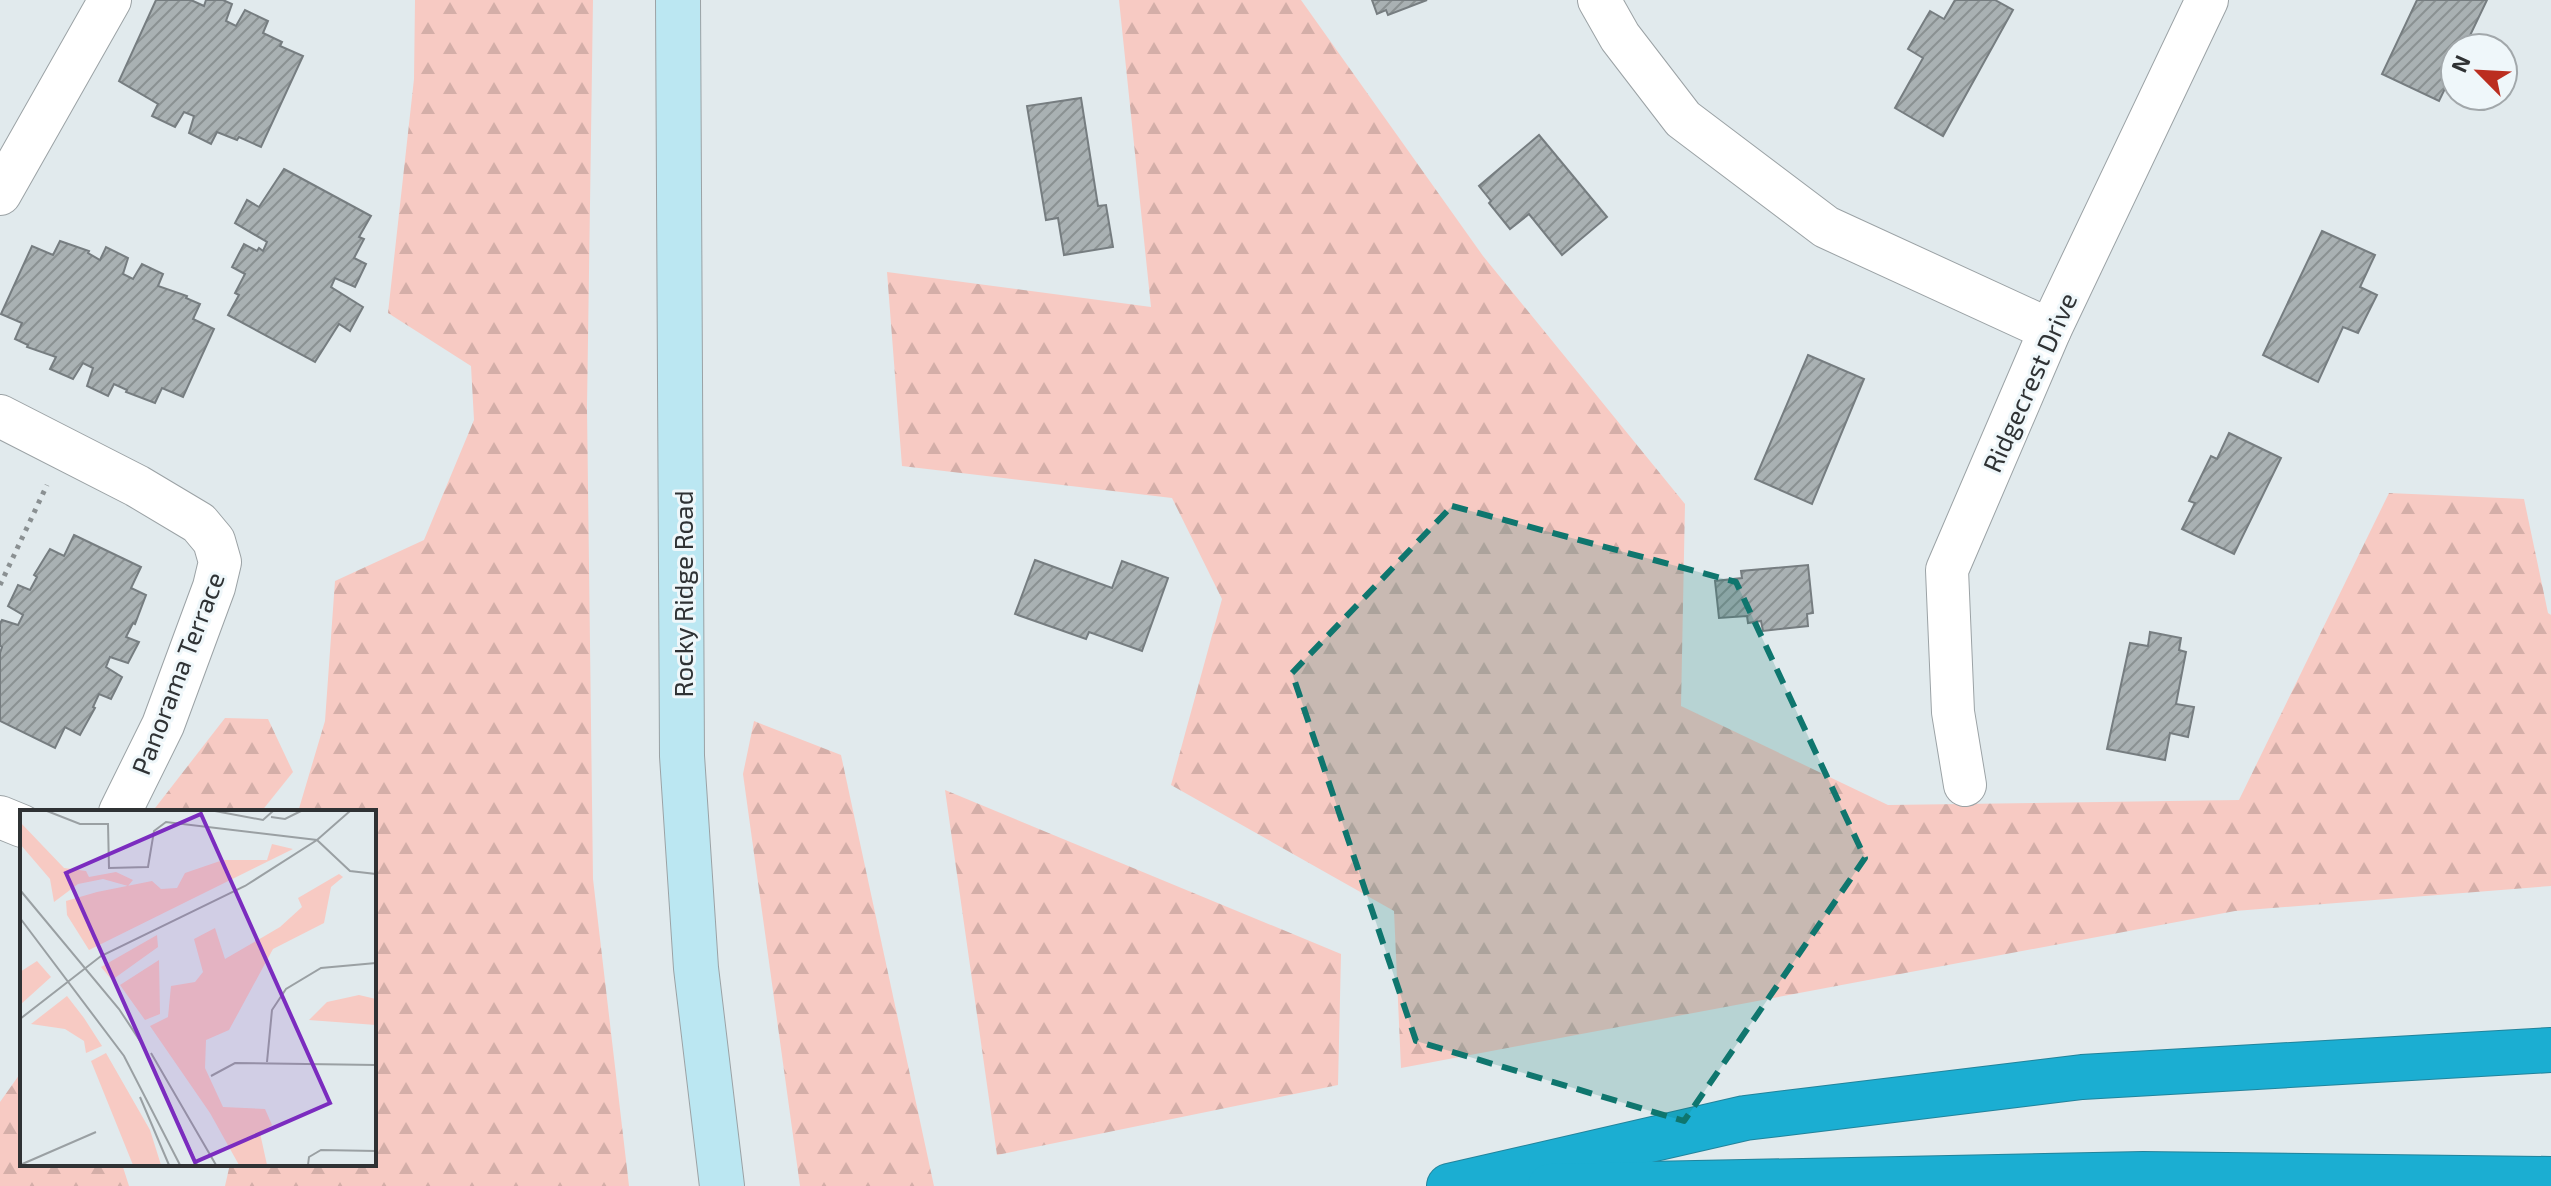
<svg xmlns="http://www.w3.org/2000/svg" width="2551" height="1186" font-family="'Exo 2',sans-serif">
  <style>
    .forest { fill: url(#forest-firs) }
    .building { fill: url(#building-hatch); stroke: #767d80; stroke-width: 2 }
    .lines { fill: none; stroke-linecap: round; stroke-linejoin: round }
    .street-casing { stroke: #9ba2a5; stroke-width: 44 }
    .secondary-casing { stroke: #9ba2a5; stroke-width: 46 }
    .highway-casing { stroke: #22839b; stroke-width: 46 }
    .path { stroke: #8a9092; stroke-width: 5; stroke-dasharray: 4 6; stroke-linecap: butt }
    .street { stroke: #fff; stroke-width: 42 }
    .secondary { stroke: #bbe7f2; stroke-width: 44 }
    .highway { stroke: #1baed2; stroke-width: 44 }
    .marked { fill: #0f766e; fill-opacity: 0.2; stroke: #0f766e; stroke-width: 6; stroke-dasharray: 16 10; stroke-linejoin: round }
    .labels { text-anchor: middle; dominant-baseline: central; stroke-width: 6; stroke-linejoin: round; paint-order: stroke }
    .street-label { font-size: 26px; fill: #2f3234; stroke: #eff7fa }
    .inset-road { fill: none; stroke: #9aa0a3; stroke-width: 2 }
    .view { fill: #7b2cbf; fill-opacity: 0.15; stroke: #7b2cbf; stroke-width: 4 }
    .inset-edge { fill: none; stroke: #2f3234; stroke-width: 4 }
  </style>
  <defs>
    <pattern id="forest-firs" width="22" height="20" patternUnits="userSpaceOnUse" patternTransform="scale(2)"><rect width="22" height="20" fill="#f7cac3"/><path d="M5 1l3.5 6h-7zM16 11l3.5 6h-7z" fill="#d4aea8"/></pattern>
    <pattern id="building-hatch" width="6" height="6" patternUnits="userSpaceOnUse" patternTransform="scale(2)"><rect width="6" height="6" fill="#a9b1b3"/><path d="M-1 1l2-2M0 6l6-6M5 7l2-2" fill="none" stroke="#8a9192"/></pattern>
  </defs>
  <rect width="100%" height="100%" fill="#e1eaed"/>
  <!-- forest -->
  <g class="forest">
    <path d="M415,0H593L587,408L593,879L629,1186H225L230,1164H374V812H298L325,721L335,581L424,540L474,420L471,366L388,313L414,79Z"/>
    <path d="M1119,0H1301L1483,256L1685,504L1681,706L1888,805L2239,800L2389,493L2524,499L2548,613L2551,615V886L2235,911L1401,1068L1394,911L1171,785L1222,599L1172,498L902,466L887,272L1151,307Z"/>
    <path d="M225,718L268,719L293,772L261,812H152Z"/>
    <path d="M754,721L841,755L934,1186H800L743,774Z"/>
    <path d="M945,790L1341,954L1338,1085L997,1155Z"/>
    <path d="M22,1071V1164H122L129,1186H0V1102Z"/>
  </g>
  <!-- building -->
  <g class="building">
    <path d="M156,0H191L204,6L206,0H223L232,4L226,21L236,26L245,10L268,21L263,33L282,42L280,46L303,56L261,147L239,137L237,140L217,132L211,144L189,133L194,116L184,112L175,127L152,116L158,104L119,81Z"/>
    <path d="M1372,0H1427L1388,15L1386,10L1377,14Z"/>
    <path d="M1955,0H1995L2013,10L1943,136L1895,108L1923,58L1908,49L1930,11L1944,19Z"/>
    <path d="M2417,0H2487L2464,48H2455V68L2439,101L2382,74Z"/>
    <path d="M1081,98L1098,206L1106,205L1113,247L1064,255L1058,218L1046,220L1027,106Z"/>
    <path d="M1539,135L1607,217L1562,255L1529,214L1510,229L1489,203L1491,201L1479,186Z"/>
    <path d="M284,169L371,216L359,237L364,239L354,258L366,264L355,287L335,278L331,287L363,307L350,331L339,324L315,362L228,315L239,295L235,293L245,274L232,267L244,244L257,251L259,248L263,251L267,242L235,223L247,200L259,207Z"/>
    <path d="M2322,231L2375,255L2360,287L2377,295L2358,333L2343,327L2318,382L2263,355Z"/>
    <path d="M60,241L89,251L88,253L100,260L106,247L128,258L123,274L133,279L142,264L163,274L158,286L187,296L186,298L200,304L193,319L214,329L183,397L162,388L155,403L126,392L127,390L114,384L108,396L87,386L93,368L83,363L73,379L50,369L56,357L27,347L28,345L15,339L22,323L1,314L32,246L53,255Z"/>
    <path d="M1808,355L1864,379L1812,504L1755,479Z"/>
    <path d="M2229,433L2281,458L2234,554L2182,529L2195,503L2189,501L2211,456L2217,459Z"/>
    <path d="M74,535L141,567L131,588L146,595L135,624L133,623L126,637L139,642L128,663L110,657L106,667L122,677L111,699L99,694L93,707L95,708L80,735L65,727L55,748L0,721V653L2,647L0,646V623L2,620L18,625L23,615L8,606L18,585L30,590L37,577L34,575L50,549L64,556Z"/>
    <path d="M1035,560L1112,588L1122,561L1168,578L1142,651L1089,632L1086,639L1015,614Z"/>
    <path d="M1808,565L1813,613L1807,614L1808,626L1763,631L1761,621L1748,623L1747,616L1719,618L1715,581L1742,578L1741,571Z"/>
    <path d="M2150,632L2181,638L2179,650L2186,652L2176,704L2194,707L2188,737L2170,733L2165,760L2107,749L2130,643L2148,646Z"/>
  </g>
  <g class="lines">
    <!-- street casing -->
    <g class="street-casing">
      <g id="street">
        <path d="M1599,0L1620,37L1683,119L1826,227L2050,330"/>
        <path d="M0,194L110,0"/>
        <path d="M0,416L137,486L199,523L214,541L220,562L214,587L163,725L120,812"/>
        <path d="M1965,785L1953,712L1947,570L2050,330L2207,0"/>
        <path d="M0,817L22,826"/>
      </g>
    </g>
    <!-- secondary casing -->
    <g class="secondary-casing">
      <path id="secondary" d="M678,0L682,756L696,968L722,1186"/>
    </g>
    <!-- highway casing -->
    <g class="highway-casing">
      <g id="highway">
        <path d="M1449,1186L1745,1118L2082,1077L2551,1050"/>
        <path d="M1550,1186L2143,1174L2551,1179"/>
      </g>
    </g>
    <!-- path -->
    <path class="path" d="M0,585L47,485"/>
    <!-- street -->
    <use href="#street" class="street"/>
    <!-- secondary -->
    <use href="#secondary" class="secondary"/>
    <!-- highway -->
    <use href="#highway" class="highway"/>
  </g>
  <!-- marked area -->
  <path class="marked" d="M1452,506L1736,582L1865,858L1684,1121L1416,1041L1292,673Z"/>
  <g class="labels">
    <!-- street labels -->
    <g class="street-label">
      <text transform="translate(2029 382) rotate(-66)">Ridgecrest Drive</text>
      <text transform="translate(682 594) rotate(-90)">Rocky Ridge Road</text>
      <text transform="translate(177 673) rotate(-69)">Panorama Terrace</text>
    </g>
  </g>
  <!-- overview -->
  <g transform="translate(20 810)">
    <rect width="356" height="356" fill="#e1eaed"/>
    <path d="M0,12L44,58L66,61L69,67L96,62L113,70L108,76L83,69L58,74L34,92L30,69L0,34ZM252,34L273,39L69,140L47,105L46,91L77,82L132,71L141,79L157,78L165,63L203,50H247ZM319,64L323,67L311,77L304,113L253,139L209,220L186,230L185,258L203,297L245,299L252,315L240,323L247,355H219L190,303L130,216L148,207L151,176L175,172L183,162L174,129L195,118L205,149L260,117L282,97L278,88ZM137,125L138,137L92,170L81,157ZM139,150L140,204L125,210L100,175ZM17,151L31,167L0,195V162ZM339,185L356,189V215L289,210L307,192ZM47,186L64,208L82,236L66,243L64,231L45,219L11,214ZM86,243L130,320L141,355H113L71,251Z" fill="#f7cac3"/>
    <path class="inset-road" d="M27,1L60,14H88L89,58L128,57L134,21L146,12L297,30L330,61L356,64M195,1L243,10L253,1M251,7L265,9L281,1M0,80L99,199L124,237L177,355M0,108L104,246L160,355M0,209L81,146L225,76L297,30L330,1M131,243L196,355M247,252L252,200L266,179L301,158L356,153M191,266L215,253L356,255M120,287L149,355M0,355L76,322M288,355L289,347L301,340L356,341"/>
    <path class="view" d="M181,4L310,293L175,352L46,63Z"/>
    <rect width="356" height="356" class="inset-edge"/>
  </g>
  <!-- north arrow -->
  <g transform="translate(2479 72) rotate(294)"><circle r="38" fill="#eff7fa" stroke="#a2a8ab" stroke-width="2"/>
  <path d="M0-6L14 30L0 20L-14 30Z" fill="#bb2e20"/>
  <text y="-12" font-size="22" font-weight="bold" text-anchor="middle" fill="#2f3234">N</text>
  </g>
</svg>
